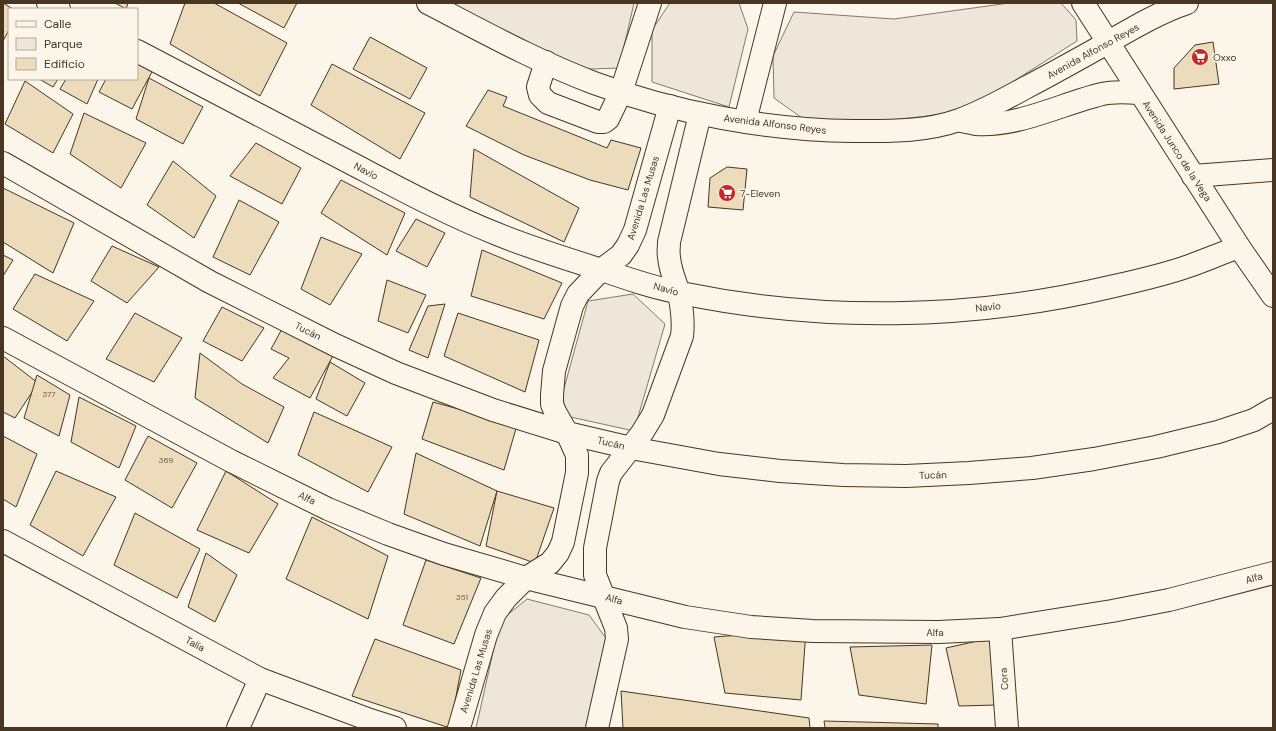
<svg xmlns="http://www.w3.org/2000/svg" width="1276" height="731" font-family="'DM Sans',sans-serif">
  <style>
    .green { fill: #ede6d9; stroke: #887966 }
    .building { fill: #ecdcbc; stroke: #4a3520 }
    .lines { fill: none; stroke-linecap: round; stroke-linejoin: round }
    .minor-casing { stroke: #4a3520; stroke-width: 24 }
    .major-casing { stroke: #4a3520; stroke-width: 24 }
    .minor { stroke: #fbf6e9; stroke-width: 22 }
    .major { stroke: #fbf6e9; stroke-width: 22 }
    .labels { text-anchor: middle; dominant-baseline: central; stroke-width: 3; stroke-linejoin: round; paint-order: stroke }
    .number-label { font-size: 8px; fill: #725f47 }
    .street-label { font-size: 10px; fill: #4a3520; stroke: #fbf6e9 }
    .poi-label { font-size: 10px; fill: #4a3520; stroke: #fbf6e9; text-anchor: start }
  </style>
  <rect width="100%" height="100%" fill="#fbf6e9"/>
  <!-- green -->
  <g class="green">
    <path d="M438,3H634L619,68L564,70Z"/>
    <path d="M670,3H739L748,29L729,107L652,82V30Z"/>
    <path d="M1009,3H1061L1076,20L1077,41L965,112L816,128L774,98L773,56L794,12L894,19Z"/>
    <path d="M633,294L665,324L634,431L557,414L588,301Z"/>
    <path d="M527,599L589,615L608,641L588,728H476L500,621Z"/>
  </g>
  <!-- building -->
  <g class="building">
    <path d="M3,3L13,9H9V30L3,41Z"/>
    <path d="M115,3H128L126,9Z"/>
    <path d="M185,3H214L287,43L260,96L170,44Z"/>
    <path d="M238,3H297L284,28Z"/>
    <path d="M370,37L427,68L410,99L353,69Z"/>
    <path d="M1213,42L1219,84L1174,89V68L1195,45Z"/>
    <path d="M137,62L153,70L132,109L99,92L106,79H137Z"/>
    <path d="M332,64L425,113L400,159L311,105Z"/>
    <path d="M149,78L203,107L183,144L136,119Z"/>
    <path d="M39,79H58L53,87Z"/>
    <path d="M66,79H98L87,104L60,89Z"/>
    <path d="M25,81L73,114L53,153L5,124Z"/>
    <path d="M488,90L507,97L503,106L607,148L611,140L641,148L628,190L590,180L524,155L466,126Z"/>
    <path d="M84,113L146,143L121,188L70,154Z"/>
    <path d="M256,143L301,168L282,204L230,176Z"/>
    <path d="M474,149L579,208L564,242L470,197Z"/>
    <path d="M173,161L216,196L194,238L147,205Z"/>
    <path d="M727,167L747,169L743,210L708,207L710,178Z"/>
    <path d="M341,180L405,213L387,255L321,213Z"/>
    <path d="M3,188L74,223L53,273L3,242Z"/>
    <path d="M239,200L279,222L250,275L213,257Z"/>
    <path d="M416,219L445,233L427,267L396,251Z"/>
    <path d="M321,237L362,254L330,305L301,289Z"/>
    <path d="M112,246L159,267L127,303L91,281Z"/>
    <path d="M482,250L562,283L544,319L471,296Z"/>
    <path d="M3,255L13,260L3,276Z"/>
    <path d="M35,274L94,301L67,341L13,309Z"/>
    <path d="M387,280L426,295L408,333L378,321Z"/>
    <path d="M445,304L428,358L409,350L428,306Z"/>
    <path d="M222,307L264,328L242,361L203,341Z"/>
    <path d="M135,313L182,338L154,382L106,359Z"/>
    <path d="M458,313L539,340L525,392L444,356Z"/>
    <path d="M283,327L334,354L310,398L273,378L289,358L271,349Z"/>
    <path d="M200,353L242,384L284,407L268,443L195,398Z"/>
    <path d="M3,356L38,383L15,418L3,412Z"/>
    <path d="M330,362L365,383L347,416L316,399Z"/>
    <path d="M37,375L70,395L59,436L24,418Z"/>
    <path d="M79,397L136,426L119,468L71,442Z"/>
    <path d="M433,402L517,425L504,470L422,439Z"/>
    <path d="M314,412L392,447L368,492L298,455Z"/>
    <path d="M3,436L37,454L16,507L3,499Z"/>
    <path d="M148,436L197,463L172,508L125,480Z"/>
    <path d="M416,453L497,491L480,546L404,514Z"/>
    <path d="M56,471L116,497L83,556L30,525Z"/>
    <path d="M226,471L278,504L249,553L197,530Z"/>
    <path d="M497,491L554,508L535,563L486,546Z"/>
    <path d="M135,513L200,549L177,598L114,565Z"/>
    <path d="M312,517L388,556L368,619L286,579Z"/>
    <path d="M206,553L237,575L215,622L188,607Z"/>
    <path d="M426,560L481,578L454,644L403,625Z"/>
    <path d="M806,630L801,700L725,693L714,637Z"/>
    <path d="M991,638L997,705L959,706L946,648Z"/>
    <path d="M375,639L461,670L450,728L352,696Z"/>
    <path d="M932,645L926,704L859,695L850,647Z"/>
    <path d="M621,691L809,718L810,728H623Z"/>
    <path d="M824,721L938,724V728H825Z"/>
  </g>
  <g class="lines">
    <!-- minor casing -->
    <g class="minor-casing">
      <g id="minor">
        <path d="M48,3L59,9"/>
        <path d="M1083,3L1239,247L1273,296"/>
        <path d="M137,51C206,87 275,124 345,160C395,186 444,213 497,234C531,248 567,259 602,270C628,279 654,288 681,293C821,322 970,320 1110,287C1137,281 1164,275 1189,266C1206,260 1222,253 1239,247"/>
        <path d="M546,62L538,87L540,95L548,103L598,122H604L608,119L621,92"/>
        <path d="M3,163L210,282L335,345L396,373L493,410L567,433L631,448L719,464L780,471L843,475L906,476L969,473L1032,468L1094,459L1156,447L1218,432L1254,420L1273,409"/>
        <path d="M1193,176L1273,170"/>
        <path d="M3,338L231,461L328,509L388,534L444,554L526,578L685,617L751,627L813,631L939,632L1000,629L1112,611L1169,600L1273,573"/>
        <path d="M3,541L260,679L370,720L395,728"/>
        <path d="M1000,629L1007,728"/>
        <path d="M238,728L260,679"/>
        <path d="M459,728L486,635L495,613L506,598L526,578L550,563L558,553L563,542L577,473V455L567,433L555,412L552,404V395L554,371L572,306L578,294L601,270L621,255L628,245L635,230L670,106"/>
        <path d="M597,728L617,639L616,628L595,575V548L608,481L611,473L642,433L653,415L682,336C684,321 682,308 679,293C675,281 670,270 669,257C668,252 669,247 669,242L700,114"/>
      </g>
    </g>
    <!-- major casing -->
    <g class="major-casing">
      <g id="major">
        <path d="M428,3C482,31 536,61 594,83C675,113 767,130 853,131C889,131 925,132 959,120C982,112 1003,100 1025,88C1050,75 1075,61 1100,47C1128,31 1157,13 1187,3"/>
        <path d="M621,92L650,3"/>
        <path d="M745,121L775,3"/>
        <path d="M961,121C966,122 971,123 976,124C1018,127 1061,104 1102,94C1114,91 1127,92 1139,93"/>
      </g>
    </g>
    <!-- minor -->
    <use href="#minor" class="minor"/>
    <!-- major -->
    <use href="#major" class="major"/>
  </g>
  <!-- icons -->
  <defs>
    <g id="supermarket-disc" transform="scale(0.9)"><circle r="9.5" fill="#c62828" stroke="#fbf6e9"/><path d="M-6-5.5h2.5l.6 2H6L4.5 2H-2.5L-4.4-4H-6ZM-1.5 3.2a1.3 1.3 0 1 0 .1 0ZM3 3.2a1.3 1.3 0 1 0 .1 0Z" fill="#fff"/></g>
  </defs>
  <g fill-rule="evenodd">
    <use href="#supermarket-disc" x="1200" y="57"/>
    <use href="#supermarket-disc" x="727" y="193"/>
  </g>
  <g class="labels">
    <!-- number labels -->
    <g class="number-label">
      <text x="49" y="394">377</text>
      <text x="166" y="460">369</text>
      <text x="462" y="597">351</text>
    </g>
    <!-- street labels -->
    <g class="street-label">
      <text transform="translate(1093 51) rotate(-29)">Avenida Alfonso Reyes</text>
      <text transform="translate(775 124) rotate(7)">Avenida Alfonso Reyes</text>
      <text transform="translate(1177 151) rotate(57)">Avenida Junco de la Vega</text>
      <text transform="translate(366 171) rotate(28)">Navío</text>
      <text transform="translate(643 198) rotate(-73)">Avenida Las Musas</text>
      <text transform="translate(666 289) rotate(15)">Navío</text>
      <text transform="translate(988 307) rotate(-6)">Navío</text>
      <text transform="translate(308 331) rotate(27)">Tucán</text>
      <text transform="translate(611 443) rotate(13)">Tucán</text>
      <text transform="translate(933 475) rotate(-2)">Tucán</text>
      <text transform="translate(307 498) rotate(26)">Alfa</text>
      <text transform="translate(1254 578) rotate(-15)">Alfa</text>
      <text transform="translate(614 599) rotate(14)">Alfa</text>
      <text x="935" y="632">Alfa</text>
      <text transform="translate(195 644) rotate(28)">Talía</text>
      <text transform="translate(476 671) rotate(-73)">Avenida Las Musas</text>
      <text transform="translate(1004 679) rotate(-94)">Cora</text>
    </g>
    <!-- poi labels -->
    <g class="poi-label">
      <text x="1213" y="57">Oxxo</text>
      <text x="740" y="193">7-Eleven</text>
    </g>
  </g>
  <!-- border -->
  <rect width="1276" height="731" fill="none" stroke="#4a3520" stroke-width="8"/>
  <!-- legend -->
  <rect x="8" y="8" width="130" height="72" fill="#fbf6e9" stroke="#b4a999"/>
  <rect x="16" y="21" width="20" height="6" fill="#fbf6e9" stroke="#b4a999"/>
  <text x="44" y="28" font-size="12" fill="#4a3520">Calle</text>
  <rect x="16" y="38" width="20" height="12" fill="#ede6d9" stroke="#b4a999"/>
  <text x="44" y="48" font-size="12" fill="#4a3520">Parque</text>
  <rect x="16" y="58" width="20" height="12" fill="#ecdcbc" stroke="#b4a999"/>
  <text x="44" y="68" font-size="12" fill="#4a3520">Edificio</text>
</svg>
